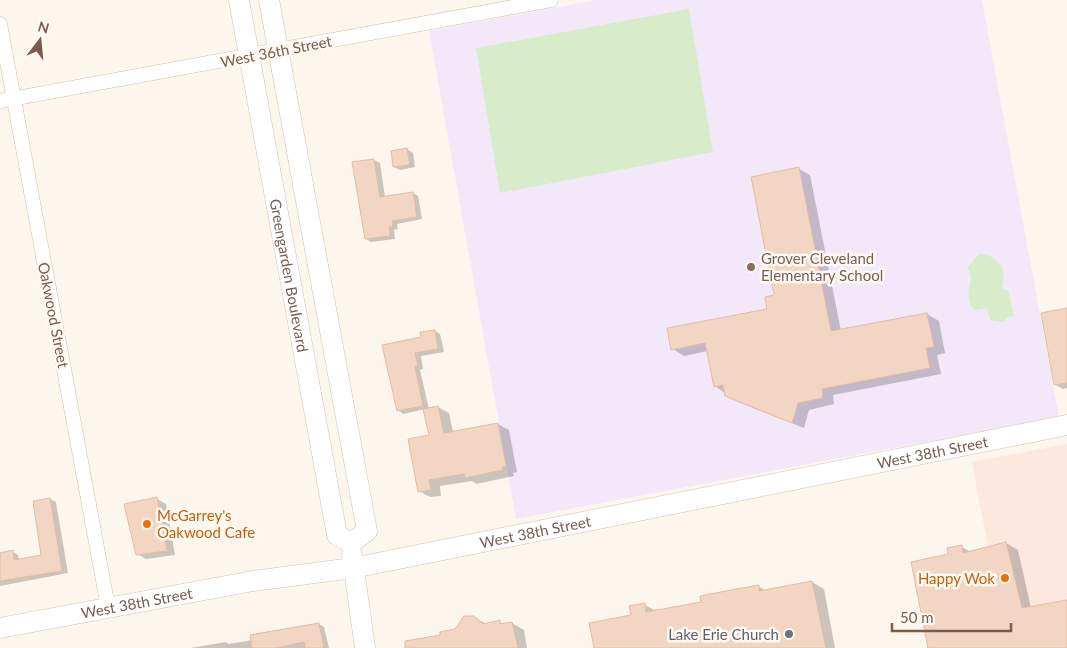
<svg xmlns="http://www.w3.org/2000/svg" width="1067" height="648" font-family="Lato,sans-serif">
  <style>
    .commercial { fill: #fde8e0 }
    .education { fill: #f3e8fa }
    .green { fill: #d8ecc9 }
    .shadow { fill: #0003 }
    .building { fill: #f3d5c3; stroke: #e6bba3 }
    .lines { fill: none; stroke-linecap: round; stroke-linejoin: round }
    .street-casing { stroke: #d1beb0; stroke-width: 15 }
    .secondary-casing { stroke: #d6c0b0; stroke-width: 21 }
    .street { stroke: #fff; stroke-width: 14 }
    .secondary { stroke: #fff; stroke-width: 20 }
    .education-dot { fill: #8d6e63; stroke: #fffaf3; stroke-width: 2 }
    .food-dot { fill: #e8710a; stroke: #fffaf3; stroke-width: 2 }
    .worship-dot { fill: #6b7280; stroke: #fffaf3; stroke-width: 2 }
    .labels { text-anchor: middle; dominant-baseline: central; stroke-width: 5; stroke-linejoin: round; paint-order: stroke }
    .street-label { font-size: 15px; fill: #7a5c4d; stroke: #fffaf3 }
    .education-label { font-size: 15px; fill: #785e54; stroke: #fffaf3; text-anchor: start }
    .food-label { font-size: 15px; fill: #c56008; stroke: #fffaf3; text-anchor: start }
    .worship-label { font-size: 15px; fill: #5b616d; stroke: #fffaf3; text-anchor: end }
  </style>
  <rect width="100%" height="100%" fill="#fdf6ec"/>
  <!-- commercial -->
  <path class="commercial" d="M1067,444V648H1007L972,462Z"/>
  <!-- education -->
  <path class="education" d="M596,0H982L1059,417L516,519L429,31Z"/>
  <!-- green -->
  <g class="green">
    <path d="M689,9L713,152L500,193L476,48Z"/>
    <path d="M979,254C998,255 1008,269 1002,287L1004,290H1008L1014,316L1008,317L1003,322L990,320L987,308L975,310C965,303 969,290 971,280C972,276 969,271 967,268Z"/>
  </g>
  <!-- shadow -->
  <g class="shadow">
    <path d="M407,149L413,153L415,167L400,170L394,167Z"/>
    <path d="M374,160L380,163L385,197L413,193L418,196L422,219L397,224L398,229L394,230L395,239L371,242L366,239Z"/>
    <path d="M799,169L810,175L841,331L927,314L939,321L945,353L937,355L941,374L833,395L834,404L809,410L804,428L738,402L715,386L708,351L684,356L673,349L768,310L776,296Z"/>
    <path d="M1067,309V388L1063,389L1056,385Z"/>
    <path d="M435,331L440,334L444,352L421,356L423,369L420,370L429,409L438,407L449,413L453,432L498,424L509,430L517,472L513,473L514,476L477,484L472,481L440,486L441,496L430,497L419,491L431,436L425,409L403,414L398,410L384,346L422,338Z"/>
    <path d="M50,499L56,502L68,573L0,586V554L13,552L18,555L19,560L42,556Z"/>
    <path d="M157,499L166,504L175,555L146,559L137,554Z"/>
    <path d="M1006,543L1018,550L1031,608L1067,601V648H929L949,555L962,547L971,552Z"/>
    <path d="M812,582L824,589L835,648H595L645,605L656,611L703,603L758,586L766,591Z"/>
    <path d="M470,616L487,624L499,622L504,624L512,623L524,630L527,648H425L455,630Z"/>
    <path d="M319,624L324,627L329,648H190L226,642L229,644L252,640L251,636L258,633Z"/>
  </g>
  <!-- building -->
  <g class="building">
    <path d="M407,148L410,165L393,167L391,151Z"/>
    <path d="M374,159L380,197L413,192L417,217L392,221L393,227H389L390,236L365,239L352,162Z"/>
    <path d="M799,167L831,331L927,313L934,347L926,348L930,368L822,389L823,398L798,403L792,423L725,396L723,385L714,387L705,343L671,350L667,328L767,309L765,297L774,295L751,177Z"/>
    <path d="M1067,308V383L1054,385L1041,313Z"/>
    <path d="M435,330L438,349L415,353L418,366L415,367L423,406L397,411L382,345L421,337L420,332Z"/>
    <path d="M438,406L444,433L498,423L506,466L502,467L503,470L465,478L464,474L429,480L431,490L418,492L408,439L429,435L423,409Z"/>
    <path d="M157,497L167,551L136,555L124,504Z"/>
    <path d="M50,498L62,571L0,581V553L13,550L14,560L41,555L33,501Z"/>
    <path d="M1006,542L1022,608L1067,600V648H928L911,562L948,554L947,548L962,545L963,553Z"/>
    <path d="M812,581L826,648H594L589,623L631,615L629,606L645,603L646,612L701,602L700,596L731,590L759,585V591Z"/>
    <path d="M464,616H474L483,624L500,620V624L512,622L518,648H405V641L440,635V632L455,629Z"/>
    <path d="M319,623L324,648H305L304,642L276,648H252L250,635Z"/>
  </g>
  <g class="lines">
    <!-- street casing -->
    <g class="street-casing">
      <g id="street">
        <path d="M0,24L108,607"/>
        <path d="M0,101L551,0"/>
      </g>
    </g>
    <!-- secondary casing -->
    <g class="secondary-casing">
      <g id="secondary">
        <path id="s1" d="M239,0L337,535L351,543"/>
        <path d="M269,0L367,531L351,543"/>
        <path d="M352,555L365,648"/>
        <path id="s2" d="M0,628L253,581L353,568L1067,425"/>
      </g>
    </g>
    <!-- street -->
    <use href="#street" class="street"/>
    <!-- secondary -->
    <use href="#secondary" class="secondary"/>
  </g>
  <!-- markers -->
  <circle class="education-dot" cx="751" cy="267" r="5"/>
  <g class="food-dot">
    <circle cx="147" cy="524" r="5"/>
    <circle cx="1005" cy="578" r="5"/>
  </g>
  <circle class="worship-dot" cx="789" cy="634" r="5"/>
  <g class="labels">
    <!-- street labels -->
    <g class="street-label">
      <text transform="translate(276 51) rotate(-11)">West 36th Street</text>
      <text stroke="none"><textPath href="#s1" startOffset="280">Greengarden Boulevard</textPath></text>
      <text transform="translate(54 315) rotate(79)">Oakwood Street</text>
      <text stroke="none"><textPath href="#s2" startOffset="949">West 38th Street</textPath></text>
      <text stroke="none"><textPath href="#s2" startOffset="544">West 38th Street</textPath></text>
      <text stroke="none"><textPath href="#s2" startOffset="139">West 38th Street</textPath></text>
    </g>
    <!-- education labels -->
    <g class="education-label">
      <text x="761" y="258">Grover Cleveland<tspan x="761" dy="17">Elementary School</tspan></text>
    </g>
    <!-- food labels -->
    <g class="food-label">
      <text x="157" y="515">McGarrey's<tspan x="157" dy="17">Oakwood Cafe</tspan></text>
      <text x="995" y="578" text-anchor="end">Happy Wok</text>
    </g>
    <!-- worship labels -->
    <g class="worship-label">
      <text x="779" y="634">Lake Erie Church</text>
    </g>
  </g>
  <!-- north arrow -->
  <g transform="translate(40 40) rotate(16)" stroke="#fffaf3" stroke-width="4" paint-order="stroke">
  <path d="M0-4L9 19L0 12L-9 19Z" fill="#7a5c4d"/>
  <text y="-8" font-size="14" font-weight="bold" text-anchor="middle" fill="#7a5c4d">N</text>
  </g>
  <!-- scale -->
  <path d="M892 623v8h119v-8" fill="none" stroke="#7a5c4d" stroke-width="2.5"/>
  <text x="900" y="623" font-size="15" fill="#7a5c4d" stroke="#fffaf3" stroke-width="4" paint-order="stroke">50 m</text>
</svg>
